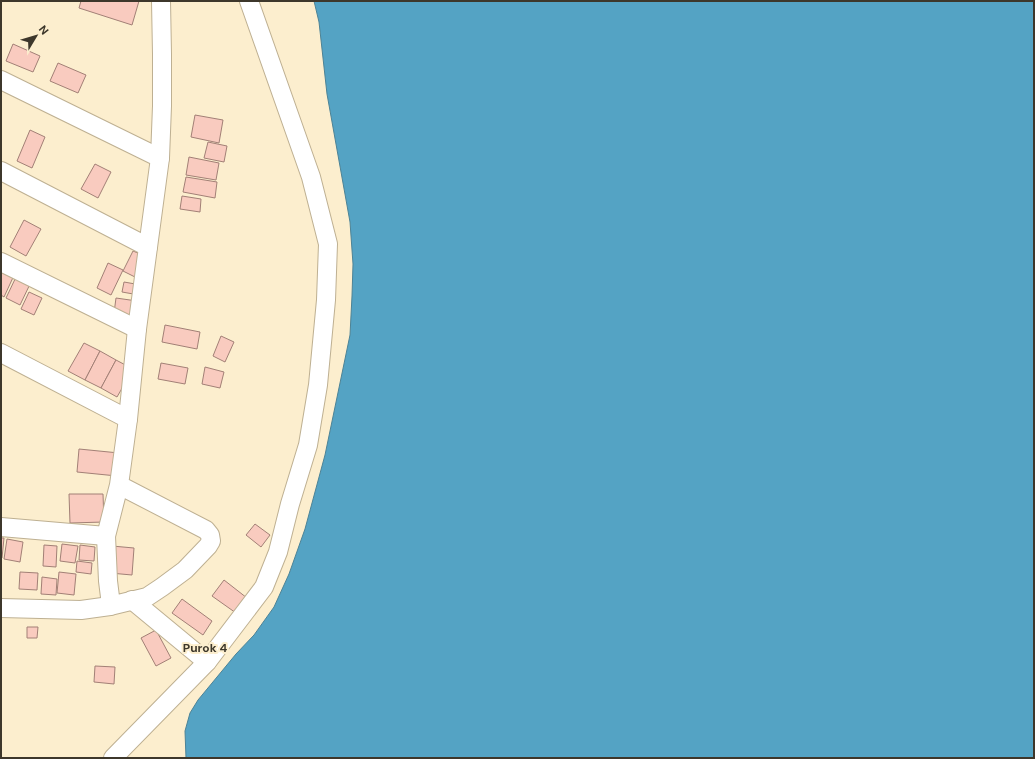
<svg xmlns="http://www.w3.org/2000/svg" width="1035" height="759" font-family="'DM Sans',sans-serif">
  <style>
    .water { fill: #54a3c4; stroke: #4d8396 }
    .building { fill: #f9cbbf; stroke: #a28076 }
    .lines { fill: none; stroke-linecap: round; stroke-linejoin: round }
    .minor-casing { stroke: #beb092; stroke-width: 20 }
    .minor { stroke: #fff; stroke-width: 18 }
    .labels { text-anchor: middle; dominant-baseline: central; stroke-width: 4; stroke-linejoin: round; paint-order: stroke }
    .neighbourhood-label { font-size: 12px; font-weight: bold; fill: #3d372b; stroke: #fceece }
  </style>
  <rect width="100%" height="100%" fill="#fceece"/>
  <!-- water -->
  <path class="water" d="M314,1H1034V758H186L185,731L190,713L198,700L236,654L254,635L274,607L289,574L305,529L325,455L350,335L352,296L353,264L350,222L327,94L319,22Z"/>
  <!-- building -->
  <g class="building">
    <path d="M81,1H139L132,25L79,8Z"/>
    <path d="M13,44L40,56L33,72L6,61Z"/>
    <path d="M58,63L86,75L78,93L50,81Z"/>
    <path d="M195,115L223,120L219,143L191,137Z"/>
    <path d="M30,130L45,137L32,168L17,161Z"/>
    <path d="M208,142L227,146L224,162L204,158Z"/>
    <path d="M189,157L219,163L216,180L186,175Z"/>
    <path d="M95,164L111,172L98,198L81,189Z"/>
    <path d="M186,177L217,182L215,198L183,192Z"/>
    <path d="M182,196L201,199L200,212L180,209Z"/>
    <path d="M24,220L41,229L26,256L10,247Z"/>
    <path d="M133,251L145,256L135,277L123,271Z"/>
    <path d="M108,263L123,270L111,295L97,288Z"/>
    <path d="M1,264L16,271L4,297L1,295Z"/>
    <path d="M17,275L31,282L20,305L6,298Z"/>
    <path d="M124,282L141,285L139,295L122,292Z"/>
    <path d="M29,292L42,298L34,315L21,309Z"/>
    <path d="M116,298L137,301L135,316L114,313Z"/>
    <path d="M165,325L200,332L197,349L162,342Z"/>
    <path d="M221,336L234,342L225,362L213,356Z"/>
    <path d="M84,343L100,351L85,380L68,371Z"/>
    <path d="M100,351L116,360L101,388L85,380Z"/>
    <path d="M116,360L133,369L117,397L101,388Z"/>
    <path d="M161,363L188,368L185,384L158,379Z"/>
    <path d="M205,367L224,372L220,388L202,384Z"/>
    <path d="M79,449L119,453L117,476L77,472Z"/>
    <path d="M69,494H103L104,522L70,523Z"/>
    <path d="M255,524L270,535L261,547L246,535Z"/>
    <path d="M1,538H4L2,558L1,557Z"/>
    <path d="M7,539L23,542L20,562L4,559Z"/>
    <path d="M62,544L78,546L75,563L60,561Z"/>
    <path d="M44,545L57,546L56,567L43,566Z"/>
    <path d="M80,545L95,547L94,561L79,560Z"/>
    <path d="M112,546L134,548L132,575L110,573Z"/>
    <path d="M77,561L92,563L91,574L76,572Z"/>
    <path d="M20,572L38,573L37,590L19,589Z"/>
    <path d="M59,572L76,574L74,595L57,593Z"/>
    <path d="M42,577L57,579L56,595L41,594Z"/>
    <path d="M224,580L247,598L236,613L212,596Z"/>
    <path d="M182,599L212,621L203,635L172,613Z"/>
    <path d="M27,627H38L37,638H27Z"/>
    <path d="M156,630L171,658L156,666L141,638Z"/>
    <path d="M95,666L115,667L114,684L94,682Z"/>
  </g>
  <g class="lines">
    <!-- minor casing -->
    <g class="minor-casing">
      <g id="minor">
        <path d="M1,80L160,158"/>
        <path d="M1,171L148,247"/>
        <path d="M1,262L137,329"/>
        <path d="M1,353L128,419"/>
        <path d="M119,485L206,530L210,535L211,541L208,546L185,570L162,587L147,597L110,606V597L108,581L106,536L119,485L128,419L137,329L160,158L162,106V54L161,1"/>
        <path d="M1,527L106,536"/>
        <path d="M132,600L207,662"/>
        <path d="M1,608L81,610L110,606"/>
        <path d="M113,758L207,662L264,587L278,552L290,504L308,445L318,385L326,300L328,244L311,177L249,1"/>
      </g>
    </g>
    <!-- minor -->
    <use href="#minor" class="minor"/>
  </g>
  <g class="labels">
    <!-- neighbourhood labels -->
    <g class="neighbourhood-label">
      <text x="205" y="648">Purok 4</text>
    </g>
  </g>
  <!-- border -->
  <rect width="1035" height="759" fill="none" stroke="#3d372b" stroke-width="4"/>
  <!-- north arrow -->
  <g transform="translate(36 36) rotate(52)" stroke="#fceece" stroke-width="3" paint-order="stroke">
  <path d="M0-3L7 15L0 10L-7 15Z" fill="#3d372b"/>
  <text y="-6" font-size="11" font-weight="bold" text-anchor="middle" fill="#3d372b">N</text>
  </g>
</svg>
